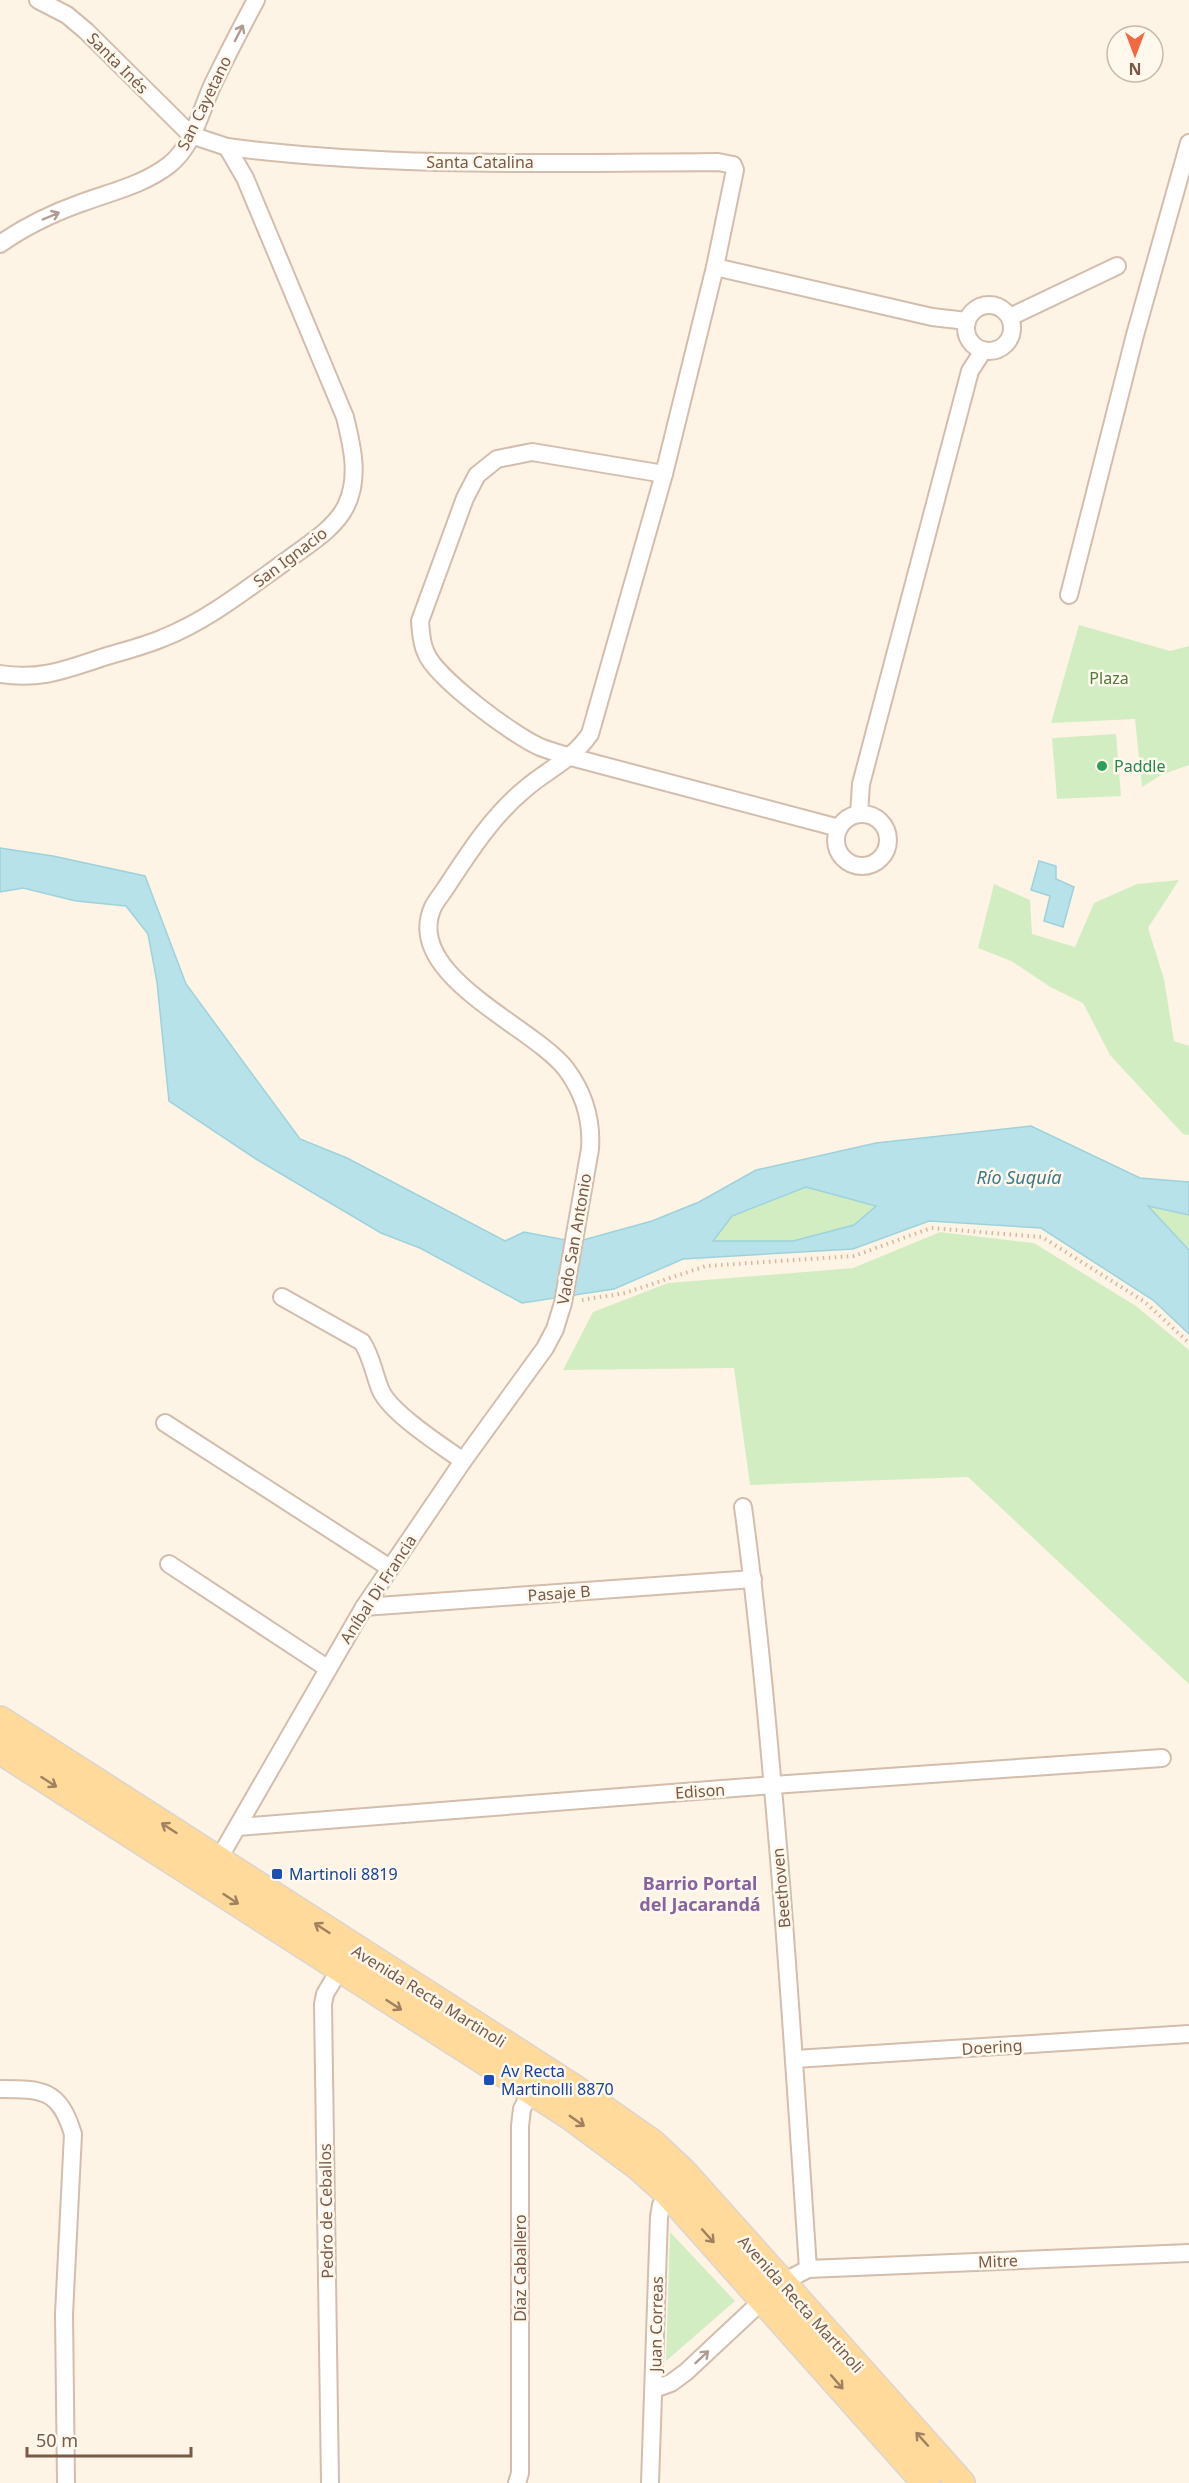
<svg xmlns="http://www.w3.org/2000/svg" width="1189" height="2483" font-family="'Noto Sans',sans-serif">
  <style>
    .green { fill: #d3edc2 }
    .water { fill: #b7e2e9; stroke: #9dd2dc; stroke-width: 1.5; fill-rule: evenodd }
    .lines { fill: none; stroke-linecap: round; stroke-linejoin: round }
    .street-casing { stroke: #d3bdac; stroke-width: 20 }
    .primary-casing { stroke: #dcd4cf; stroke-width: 30 }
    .path { stroke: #dbb59d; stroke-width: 4; stroke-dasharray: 1.5 4.5; stroke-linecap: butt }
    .street { stroke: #fff; stroke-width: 16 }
    .primary { stroke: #ffda9b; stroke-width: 27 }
    .oneway { stroke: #af9b91 }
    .oneway2 { stroke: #a18061 }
    .leisure-dot { fill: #2e9e5b; stroke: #fff8ed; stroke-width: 2 }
    .transit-dot { fill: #1a4fb4; stroke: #fff8ed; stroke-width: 2 }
    .labels { text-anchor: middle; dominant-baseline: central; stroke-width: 5; stroke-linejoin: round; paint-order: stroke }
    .street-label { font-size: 16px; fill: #795948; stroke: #fff8ed }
    .park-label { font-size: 16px; fill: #4e7a3c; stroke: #fff8ed }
    .leisure-label { font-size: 16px; fill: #27864d; stroke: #fff8ed; text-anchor: start }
    .transit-label { font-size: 16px; fill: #164399; stroke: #fff8ed; text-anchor: start }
    .water-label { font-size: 18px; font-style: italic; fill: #3c7b87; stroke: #fff8ed }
    .neighbourhood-label { font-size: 18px; font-weight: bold; fill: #89639d; stroke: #fff8ed }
  </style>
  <rect width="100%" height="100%" fill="#fef4e5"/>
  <!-- green -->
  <g class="green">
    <path d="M1079,625L1170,651L1189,646V765L1161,775L1142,787L1135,719L1051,723Z"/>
    <path d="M1116,734L1121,796L1057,799L1052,738Z"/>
    <path d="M1179,880L1148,928L1164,979L1174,1041L1189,1046V1135L1183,1134L1110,1055L1083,1003L1052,988L1011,961L978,948L994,884L1030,900L1032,934L1075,947L1094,903L1137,884Z"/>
    <path d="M807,1187L876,1205L854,1225L793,1241H713L732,1216Z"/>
    <path d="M1147,1205L1189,1215V1250Z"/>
    <path d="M940,1232L1034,1243L1136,1306L1189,1350V1684L968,1477L750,1485L734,1368L563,1370L593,1312L668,1283L853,1268Z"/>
    <path d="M670,2232L735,2301L666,2361Z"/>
  </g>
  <!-- water -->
  <g class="water">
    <path d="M0,848L53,856L145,876L186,984L300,1139L347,1158L505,1241L524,1232L576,1242L652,1221L699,1202L756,1170L876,1143L1031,1126L1140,1178L1189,1182V1215L1148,1206L1189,1250V1334L1153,1300L1041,1228L929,1221L853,1249L683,1259L614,1289L522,1303L420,1248L381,1233L256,1159L169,1101L157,982L148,934L126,906L76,901L23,888L0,892ZM806,1187L876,1206L854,1225L793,1241H713L732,1216Z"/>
    <path d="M1039,861L1056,866V879L1074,887L1063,927L1044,921L1050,896L1031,890Z"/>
  </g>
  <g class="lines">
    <!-- street casing -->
    <g class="street-casing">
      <g id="street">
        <path d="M0,244C24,227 53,213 81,203C111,192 143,185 169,165C193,146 200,113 212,86C226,57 241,28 256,0"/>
        <path d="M715,267L932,317L967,321"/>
        <circle cx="989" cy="328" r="23"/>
        <path d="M1010,317L1117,266"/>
        <path d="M664,474L532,452L497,459L477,475L465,498L420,621C421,632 421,643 426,653C436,678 514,736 540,747C550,751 561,754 571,757L839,828"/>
        <path d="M1069,595L1135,335L1189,143"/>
        <path d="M0,674C37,680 62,671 98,659C119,652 142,647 163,638C207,621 248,588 286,561C307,545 334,530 346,506C360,477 352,446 345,417L245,178L227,147L191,135L86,31L67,15L38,0"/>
        <circle cx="862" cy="840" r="26"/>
        <path d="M859,814L861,784L970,371L983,351"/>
        <path d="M282,1297L362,1342C372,1357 374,1375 381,1391C392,1414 441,1445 463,1461"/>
        <path d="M165,1423L390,1568"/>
        <path d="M743,1507C759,1624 769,1741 779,1858C790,1995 799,2132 808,2269"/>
        <path d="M169,1564L327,1668"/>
        <path d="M364,1607L753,1579"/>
        <path d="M238,1827L773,1785L1162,1758"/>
        <path d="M214,1867L364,1607L463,1461L545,1348L555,1329L563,1303L590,1149C592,1120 584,1093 566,1069C533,1026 402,975 433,907C436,901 441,895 445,889C468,854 492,816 525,789C548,769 571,761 590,734L664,474L715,267L735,170L733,165L718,162C554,163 390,168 227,147"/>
        <path d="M795,2059L1189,2034"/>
        <path d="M0,2089C43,2089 59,2089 73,2134L64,2314L66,2483"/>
        <path d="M654,2389L671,2383L686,2372L781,2283L808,2269L1189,2253"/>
        <path d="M330,2483L323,2004L325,1994L344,1962"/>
        <path d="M517,2483L520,2473V2126L522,2109L535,2082"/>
        <path d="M650,2483L659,2217L661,2205L672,2188"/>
      </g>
    </g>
    <!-- primary casing -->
    <g class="primary-casing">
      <g id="primary">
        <path d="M0,1720L572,2087L652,2143L683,2172L961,2483"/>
        <path d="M0,1750L569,2115L639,2167L668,2193L926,2483"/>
      </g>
    </g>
    <!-- path -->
    <path class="path" d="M582,1300L625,1293L706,1266L854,1256L931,1228L1042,1237L1145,1302L1189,1343"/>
    <!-- street -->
    <use href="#street" class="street"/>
    <!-- primary -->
    <use href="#primary" class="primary"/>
  </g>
  <!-- one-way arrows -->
  <defs><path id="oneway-shaft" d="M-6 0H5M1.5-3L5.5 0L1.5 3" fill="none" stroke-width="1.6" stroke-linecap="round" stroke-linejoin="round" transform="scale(1.5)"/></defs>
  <g class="oneway">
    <use href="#oneway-shaft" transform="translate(239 33) rotate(-63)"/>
    <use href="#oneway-shaft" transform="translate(51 216) rotate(-23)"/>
    <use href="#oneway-shaft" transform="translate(702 2357) rotate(-43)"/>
  </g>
  <g class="oneway2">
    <use href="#oneway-shaft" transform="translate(49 1782) rotate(33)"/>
    <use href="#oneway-shaft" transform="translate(169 1828) rotate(-147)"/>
    <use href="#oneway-shaft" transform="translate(231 1899) rotate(33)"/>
    <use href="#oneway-shaft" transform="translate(322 1928) rotate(-147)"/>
    <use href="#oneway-shaft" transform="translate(394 2005) rotate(33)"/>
    <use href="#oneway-shaft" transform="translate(577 2121) rotate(35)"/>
    <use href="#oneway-shaft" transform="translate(708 2236) rotate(48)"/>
    <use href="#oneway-shaft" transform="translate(837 2382) rotate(49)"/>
    <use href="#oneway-shaft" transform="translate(922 2439) rotate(-132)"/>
  </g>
  <!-- markers -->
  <circle class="leisure-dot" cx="1102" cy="766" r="6"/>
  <g class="transit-dot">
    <rect x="271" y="1868" width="12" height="12" rx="3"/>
    <rect x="483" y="2074" width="12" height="12" rx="3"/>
  </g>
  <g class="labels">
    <!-- street labels -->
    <g class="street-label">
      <text transform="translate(118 63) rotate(45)">Santa Inés</text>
      <text transform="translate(204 103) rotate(-64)">San Cayetano</text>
      <text x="480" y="162">Santa Catalina</text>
      <text transform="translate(290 557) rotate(-37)">San Ignacio</text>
      <text transform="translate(574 1239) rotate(-80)">Vado San Antonio</text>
      <text transform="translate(378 1589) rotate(-57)">Aníbal Di Francia</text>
      <text transform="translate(559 1593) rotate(-4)">Pasaje B</text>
      <text transform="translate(700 1791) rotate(-4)">Edison</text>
      <text transform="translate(781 1888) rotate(-95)">Beethoven</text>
      <text transform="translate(429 1996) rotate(32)">Avenida Recta Martinoli</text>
      <text transform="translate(992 2047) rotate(-4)">Doering</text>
      <text transform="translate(326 2211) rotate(-91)">Pedro de Ceballos</text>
      <text transform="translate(998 2261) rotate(-2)">Mitre</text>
      <text transform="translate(520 2268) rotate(-90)">Díaz Caballero</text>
      <text transform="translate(801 2304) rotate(48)">Avenida Recta Martinoli</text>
      <text transform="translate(656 2324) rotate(-89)">Juan Correas</text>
    </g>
    <!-- park labels -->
    <g class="park-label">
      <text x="1109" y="678">Plaza</text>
    </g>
    <!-- leisure labels -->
    <g class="leisure-label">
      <text x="1114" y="766">Paddle</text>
    </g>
    <!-- transit labels -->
    <g class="transit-label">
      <text x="289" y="1874">Martinoli 8819</text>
      <text x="501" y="2071">Av Recta<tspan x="501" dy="18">Martinolli 8870</tspan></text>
    </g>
    <!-- water labels -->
    <g class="water-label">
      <text x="1019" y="1177">Río Suquía</text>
    </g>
    <!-- neighbourhood labels -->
    <g class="neighbourhood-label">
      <text x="700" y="1883">Barrio Portal<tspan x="700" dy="21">del Jacarandá</tspan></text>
    </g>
  </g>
  <!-- north arrow -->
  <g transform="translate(1135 54) rotate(180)"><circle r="28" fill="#fff8ed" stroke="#c9b8ab" stroke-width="1.5"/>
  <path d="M0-4.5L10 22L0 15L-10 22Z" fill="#f16841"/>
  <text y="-9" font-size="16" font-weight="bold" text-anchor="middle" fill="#795948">N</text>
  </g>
  <!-- scale -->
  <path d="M27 2447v9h164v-9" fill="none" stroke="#795948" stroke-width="3"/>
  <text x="36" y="2447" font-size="18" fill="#795948" stroke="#fff8ed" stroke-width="4.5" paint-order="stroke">50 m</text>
</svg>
